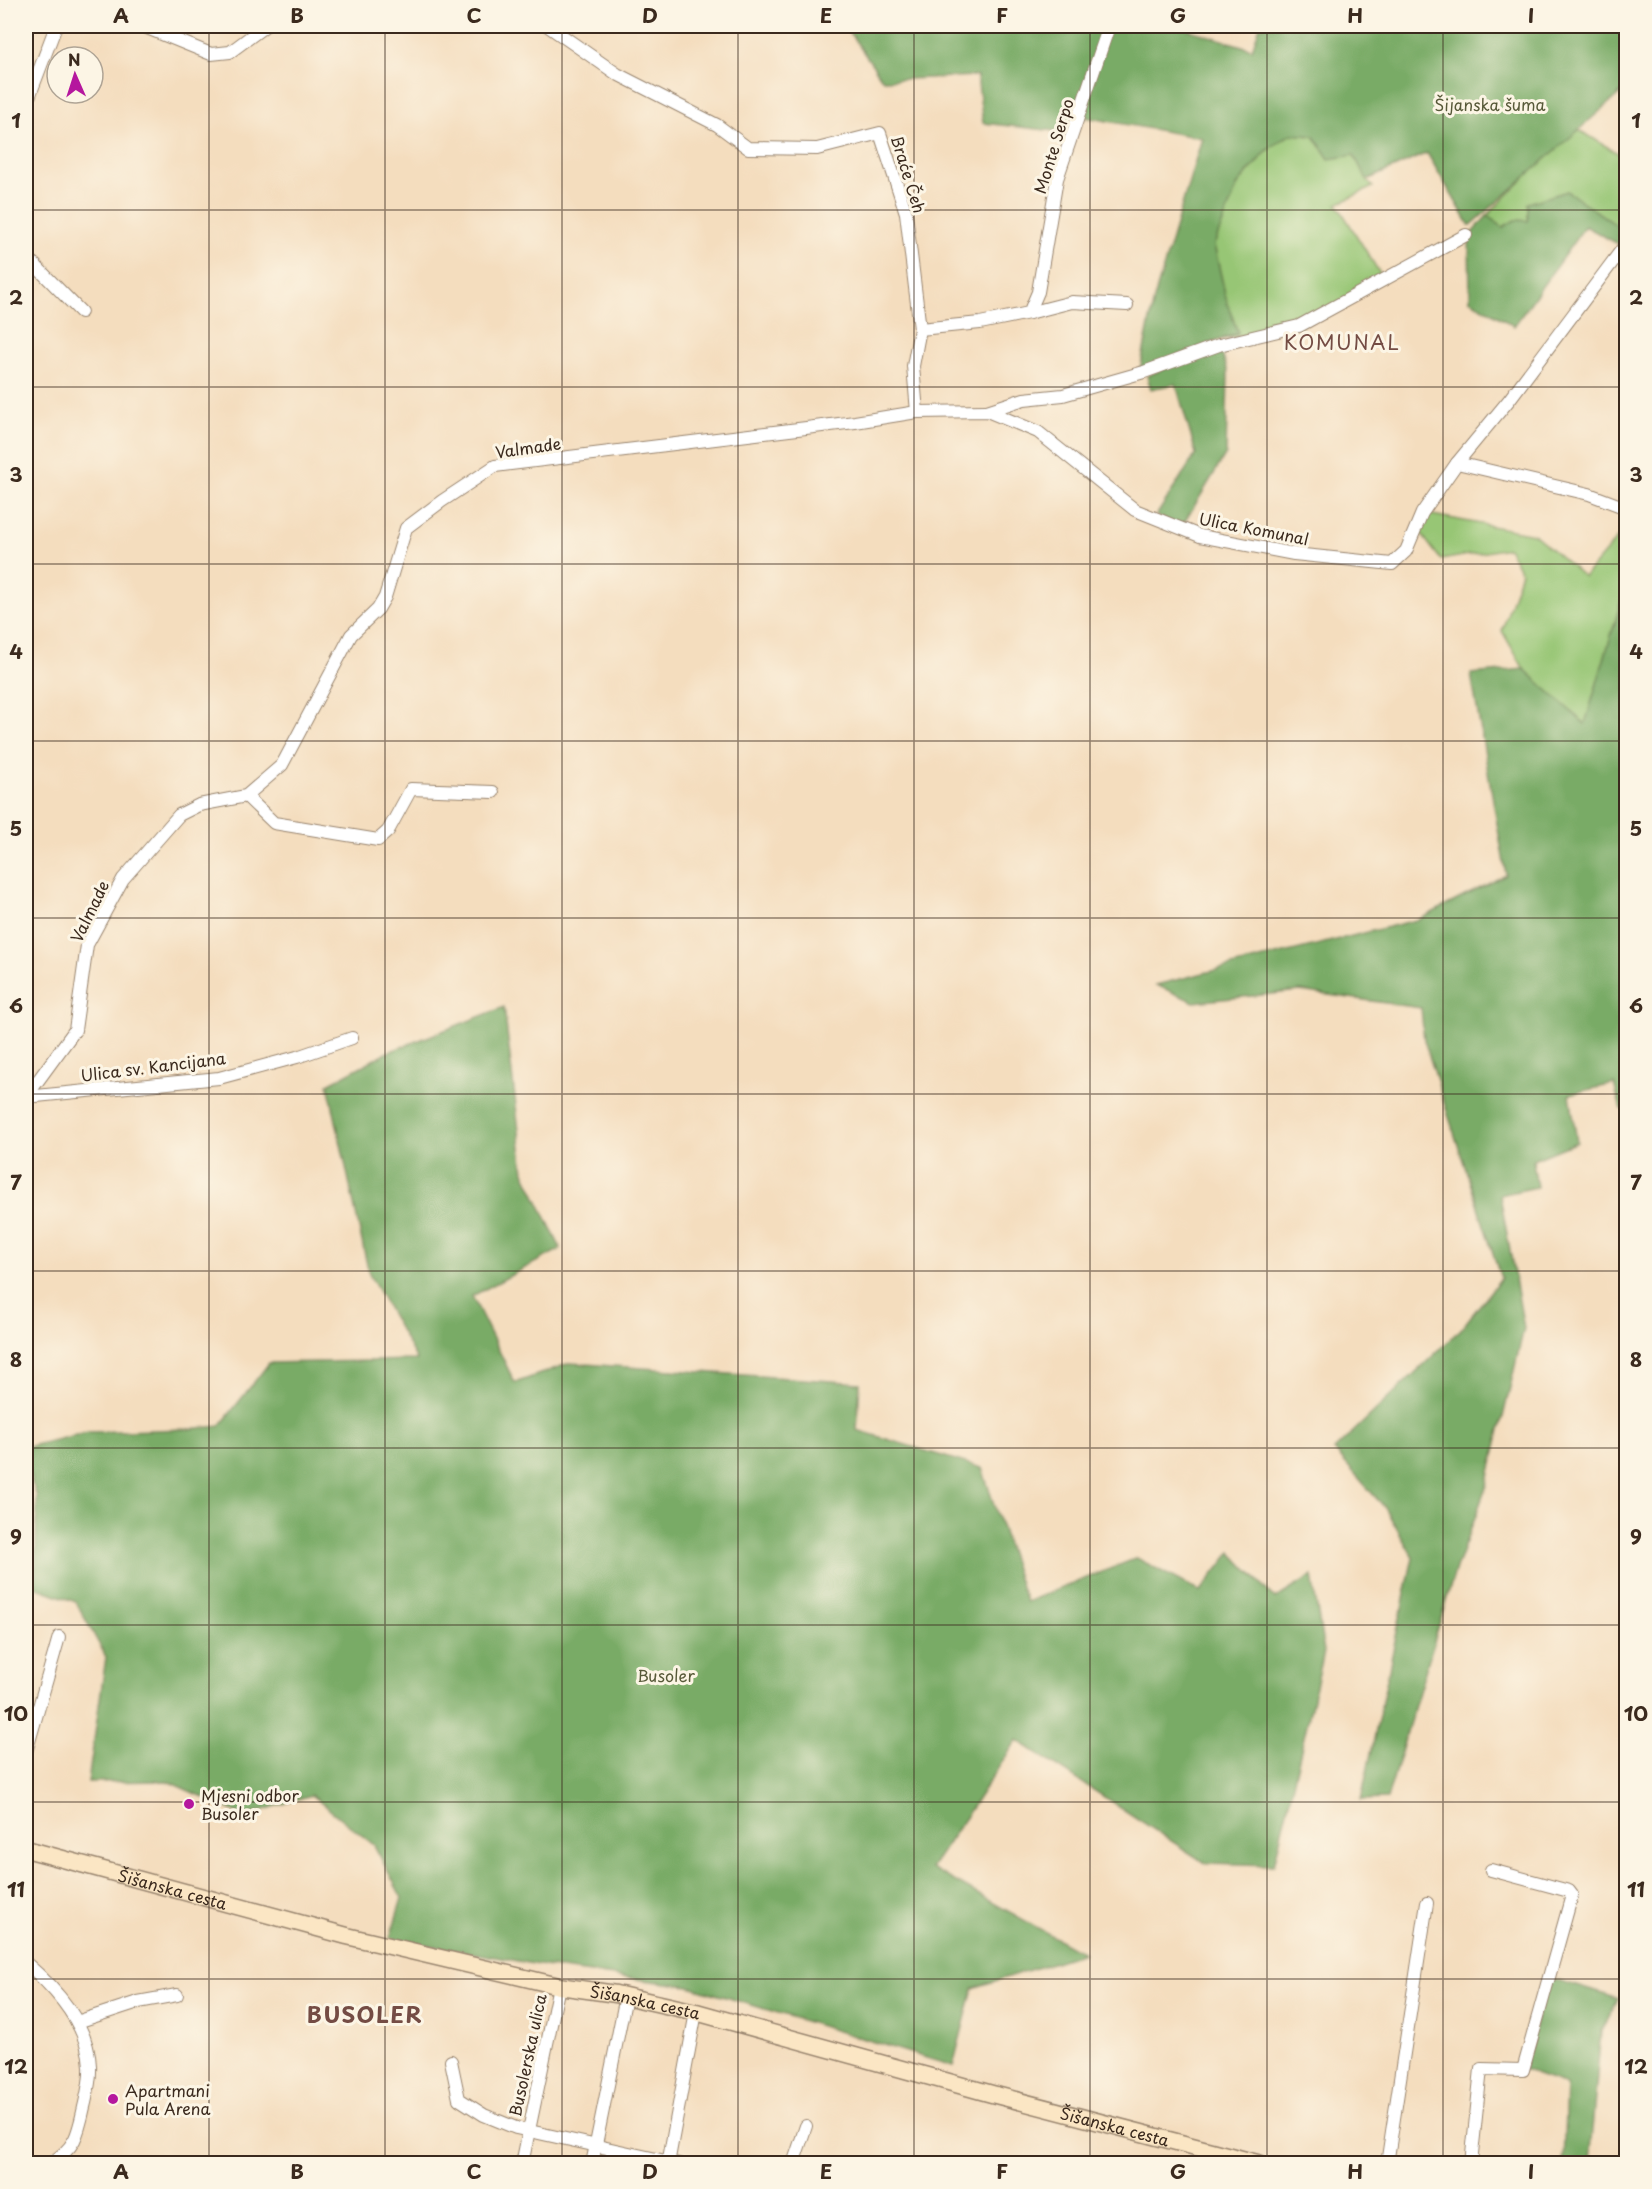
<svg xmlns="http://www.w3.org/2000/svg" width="1652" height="2189" font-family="'Playpen Sans',sans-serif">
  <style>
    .green { fill: #97c674; stroke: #697849; stroke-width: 1.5 }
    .forest { fill: #79ab66; stroke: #5a6a42; stroke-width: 1.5 }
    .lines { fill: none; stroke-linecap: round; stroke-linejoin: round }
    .street-casing { stroke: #98846e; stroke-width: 14 }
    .secondary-casing { stroke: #98846e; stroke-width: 19 }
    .street { stroke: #fff; stroke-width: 12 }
    .secondary { stroke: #fbe6c4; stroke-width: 16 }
    .grid { fill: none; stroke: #3b2a1e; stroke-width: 1.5; stroke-opacity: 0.55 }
    .poi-dot { fill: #b5179e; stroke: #fcf5e5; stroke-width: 2 }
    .labels { text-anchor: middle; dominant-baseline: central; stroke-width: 6; stroke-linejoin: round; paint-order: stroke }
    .park-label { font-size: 16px; fill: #575938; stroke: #fcf5e5 }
    .street-label { font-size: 16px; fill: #3b2a1e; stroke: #fcf5e5 }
    .poi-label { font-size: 16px; fill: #3b2a1e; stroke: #fcf5e5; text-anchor: start }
    .quarter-label { font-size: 20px; letter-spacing: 1.5px; fill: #744c44; stroke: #fcf5e5 }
    .district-label { font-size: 22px; font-weight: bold; letter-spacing: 1.5px; fill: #744c44; stroke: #fcf5e5 }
    .neatline { fill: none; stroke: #3b2a1e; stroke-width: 2 }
    .grid-label { font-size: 20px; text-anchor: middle; font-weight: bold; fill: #3b2a1e }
  </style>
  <rect width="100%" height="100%" fill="#fcf5e5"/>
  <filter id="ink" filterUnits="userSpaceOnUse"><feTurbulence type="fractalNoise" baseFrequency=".0167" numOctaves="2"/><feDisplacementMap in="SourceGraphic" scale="12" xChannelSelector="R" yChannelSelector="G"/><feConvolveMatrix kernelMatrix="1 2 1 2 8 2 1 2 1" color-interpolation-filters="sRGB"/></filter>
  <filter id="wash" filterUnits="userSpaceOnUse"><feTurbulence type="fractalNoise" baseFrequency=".008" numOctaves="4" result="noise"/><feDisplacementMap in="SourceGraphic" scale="24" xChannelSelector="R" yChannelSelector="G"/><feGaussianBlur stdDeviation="1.35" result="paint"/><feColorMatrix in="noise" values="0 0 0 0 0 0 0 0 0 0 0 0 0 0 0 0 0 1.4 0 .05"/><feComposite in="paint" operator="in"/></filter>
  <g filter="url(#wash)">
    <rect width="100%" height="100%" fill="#f4ddbe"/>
    <!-- green -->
    <g class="green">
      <path d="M1579,130L1626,158V232L1567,191L1529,221L1515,220L1503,227L1487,216L1546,156Z"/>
      <path d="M1291,134L1314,136L1354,155L1367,180L1373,187L1337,204L1384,280L1299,326L1218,340L1238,332L1227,303L1214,245L1238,184L1270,148Z"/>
      <path d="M1422,513L1534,534L1584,577L1626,528V585L1585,725L1524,669L1502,631L1521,572L1508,548L1441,560L1419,531Z"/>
    </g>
    <!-- forest -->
    <g class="forest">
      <path d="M845,26H1177L1252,49L1260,26H1626V88L1470,226L1427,153L1367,180L1354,155L1329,159L1314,136L1291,134L1268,149L1238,184L1214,245L1227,303L1238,333L1140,370L1154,299L1202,138L1079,116L1073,133L983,123L977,76L883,80Z"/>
      <path d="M1567,191L1626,232V237L1618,244L1585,226L1514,326L1470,300L1469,236L1487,216L1503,227L1515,220L1528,221V203Z"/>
      <path d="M1219,345L1228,372L1226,454L1181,528L1156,516L1196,454L1176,384L1151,389L1147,376Z"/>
      <path d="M1626,585V1111L1621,1109L1614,1084L1570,1094L1577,1142L1533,1160L1537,1187L1500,1195L1524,1328L1487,1485L1455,1571L1387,1799L1361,1800L1413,1557L1385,1508L1334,1450L1461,1329L1501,1278L1424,1040L1421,1008L1300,991L1194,1002L1156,985L1420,919L1506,875L1471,674L1524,669L1585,724Z"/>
      <path d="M504,1007L524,1172L561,1249L472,1296L515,1383L570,1363L860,1383L857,1430L982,1468L1026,1602L1137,1558L1200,1592L1231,1552L1275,1599L1312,1576L1324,1652L1274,1865L1205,1863L1017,1740L931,1868L1083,1953L973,1988L953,2066L689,1986L561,1969L390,1938L402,1898L374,1845L311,1795L245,1816L167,1781L88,1782L106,1657L76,1602L35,1587L37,1497L26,1465V1447L88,1432L188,1429L220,1426L269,1363L417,1360L369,1274L328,1084L386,1053Z"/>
      <path d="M1548,1977L1619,1999L1601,2031L1589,2163H1563L1566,2085L1523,2070Z"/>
    </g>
  </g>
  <g filter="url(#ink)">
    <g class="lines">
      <!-- street casing -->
      <g class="street-casing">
        <g id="street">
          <path d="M142,26L211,54L230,52L265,26"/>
          <path d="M548,26L617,74L717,125L748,148L817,149L880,133L906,213L920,329L913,366L917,412"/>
          <path d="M26,105L56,26"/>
          <path d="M26,256L81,312"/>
          <path d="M1029,313L1072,302L1127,305"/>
          <path d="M920,329L980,323L1029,313L1038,292L1057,179L1109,26"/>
          <path d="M987,411L1024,399L1063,395L1144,372L1219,345L1299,326L1466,235"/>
          <path d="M1457,463L1509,400L1626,244"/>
          <path d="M246,796L274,823L378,840L388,831L411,789L493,792"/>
          <path d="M26,1097L75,1030L87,945L123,879L179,815L199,805L246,796L282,765L351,635L378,609L385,597L406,528L442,501L495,466L855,422L917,412L987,411L1038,432L1135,510L1200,536L1294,554L1392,564L1406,551L1422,513L1457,463L1589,494L1626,508"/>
          <path d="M26,1097L219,1078L297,1057L352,1038"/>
          <path d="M26,1752L59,1637"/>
          <path d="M26,1963C56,1989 88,2024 90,2066C91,2080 87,2094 84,2107C78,2135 75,2149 49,2164"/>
          <path d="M77,2022L138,2002L177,1995"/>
          <path d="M451,2061L459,2099L484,2115L516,2128L679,2164"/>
          <path d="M522,2164L559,1986"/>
          <path d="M592,2164L626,1996"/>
          <path d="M668,2164L696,2012"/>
          <path d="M793,2164L806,2126"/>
          <path d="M1387,2164L1427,1903"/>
          <path d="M1471,2164L1481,2069L1523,2070L1572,1895L1569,1891L1491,1870"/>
        </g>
      </g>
      <!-- secondary casing -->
      <g class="secondary-casing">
        <g id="secondary">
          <path id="s1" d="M26,1849L347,1936L559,1986L616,1994L696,2012L992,2094L1261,2164"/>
        </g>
      </g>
      <!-- street -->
      <use href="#street" class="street"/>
      <!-- secondary -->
      <use href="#secondary" class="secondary"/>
    </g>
  </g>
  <!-- grid -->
  <path class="grid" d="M209,26V2164M385,26V2164M562,26V2164M738,26V2164M914,26V2164M1090,26V2164M1267,26V2164M1443,26V2164M26,210H1626M26,387H1626M26,564H1626M26,741H1626M26,918H1626M26,1094H1626M26,1271H1626M26,1448H1626M26,1625H1626M26,1802H1626M26,1979H1626"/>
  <!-- markers -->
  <g class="poi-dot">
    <circle cx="189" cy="1804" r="6"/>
    <circle cx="113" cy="2099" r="6"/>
  </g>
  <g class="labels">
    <!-- park labels -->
    <g class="park-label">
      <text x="1490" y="104">Šijanska šuma</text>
      <text x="666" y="1675">Busoler</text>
    </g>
    <!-- street labels -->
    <g class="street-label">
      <text transform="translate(1053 146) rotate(-73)">Monte Serpo</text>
      <text transform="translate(909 174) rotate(73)">Braće Čeh</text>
      <text transform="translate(528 447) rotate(-8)">Valmade</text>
      <text transform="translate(1254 528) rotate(11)">Ulica Komunal</text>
      <text transform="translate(89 911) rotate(-64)">Valmade</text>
      <text transform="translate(153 1066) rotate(-7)">Ulica sv. Kancijana</text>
      <text stroke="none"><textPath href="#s1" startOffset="152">Šišanska cesta</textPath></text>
      <text stroke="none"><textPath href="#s1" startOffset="638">Šišanska cesta</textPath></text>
      <text transform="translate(527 2055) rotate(-78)">Busolerska ulica</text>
      <text stroke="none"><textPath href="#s1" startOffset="1124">Šišanska cesta</textPath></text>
    </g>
    <!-- poi labels -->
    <g class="poi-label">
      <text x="201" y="1795">Mjesni odbor<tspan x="201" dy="18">Busoler</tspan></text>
      <text x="125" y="2090">Apartmani<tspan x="125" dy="18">Pula Arena</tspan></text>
    </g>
    <!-- quarter labels -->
    <g class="quarter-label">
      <text x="1342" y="342">KOMUNAL</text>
    </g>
    <!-- district labels -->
    <g class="district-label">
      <text x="365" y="2013">BUSOLER</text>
    </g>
  </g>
  <!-- margin -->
  <rect width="1652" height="2189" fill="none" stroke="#fcf5e5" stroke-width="66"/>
  <!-- north arrow -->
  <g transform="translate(75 75) rotate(357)"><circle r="28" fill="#fcf5e5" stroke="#afa495" stroke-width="1.5"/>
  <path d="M0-4.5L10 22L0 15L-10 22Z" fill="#b5179e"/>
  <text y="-9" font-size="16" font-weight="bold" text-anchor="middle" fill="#3b2a1e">N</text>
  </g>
  <rect x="33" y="33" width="1586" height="2123" class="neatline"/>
  <g class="grid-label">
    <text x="121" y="23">A</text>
    <text x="297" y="23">B</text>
    <text x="474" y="23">C</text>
    <text x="650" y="23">D</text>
    <text x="826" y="23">E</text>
    <text x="1002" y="23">F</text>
    <text x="1178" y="23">G</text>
    <text x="1355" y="23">H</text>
    <text x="1531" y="23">I</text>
    <text x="16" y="128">1</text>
    <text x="1636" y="128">1</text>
    <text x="16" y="305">2</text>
    <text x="1636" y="305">2</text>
    <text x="16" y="482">3</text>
    <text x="1636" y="482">3</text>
    <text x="16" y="659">4</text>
    <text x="1636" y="659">4</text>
    <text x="16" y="836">5</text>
    <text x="1636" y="836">5</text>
    <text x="16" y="1013">6</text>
    <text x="1636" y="1013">6</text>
    <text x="16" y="1190">7</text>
    <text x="1636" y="1190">7</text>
    <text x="16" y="1367">8</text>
    <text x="1636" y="1367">8</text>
    <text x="16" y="1544">9</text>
    <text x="1636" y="1544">9</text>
    <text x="16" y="1721">10</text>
    <text x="1636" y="1721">10</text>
    <text x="16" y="1897">11</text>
    <text x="1636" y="1897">11</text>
    <text x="16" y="2074">12</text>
    <text x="1636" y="2074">12</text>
    <text x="121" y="2179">A</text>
    <text x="297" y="2179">B</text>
    <text x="474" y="2179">C</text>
    <text x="650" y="2179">D</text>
    <text x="826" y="2179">E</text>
    <text x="1002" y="2179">F</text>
    <text x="1178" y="2179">G</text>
    <text x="1355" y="2179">H</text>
    <text x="1531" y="2179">I</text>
  </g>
</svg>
